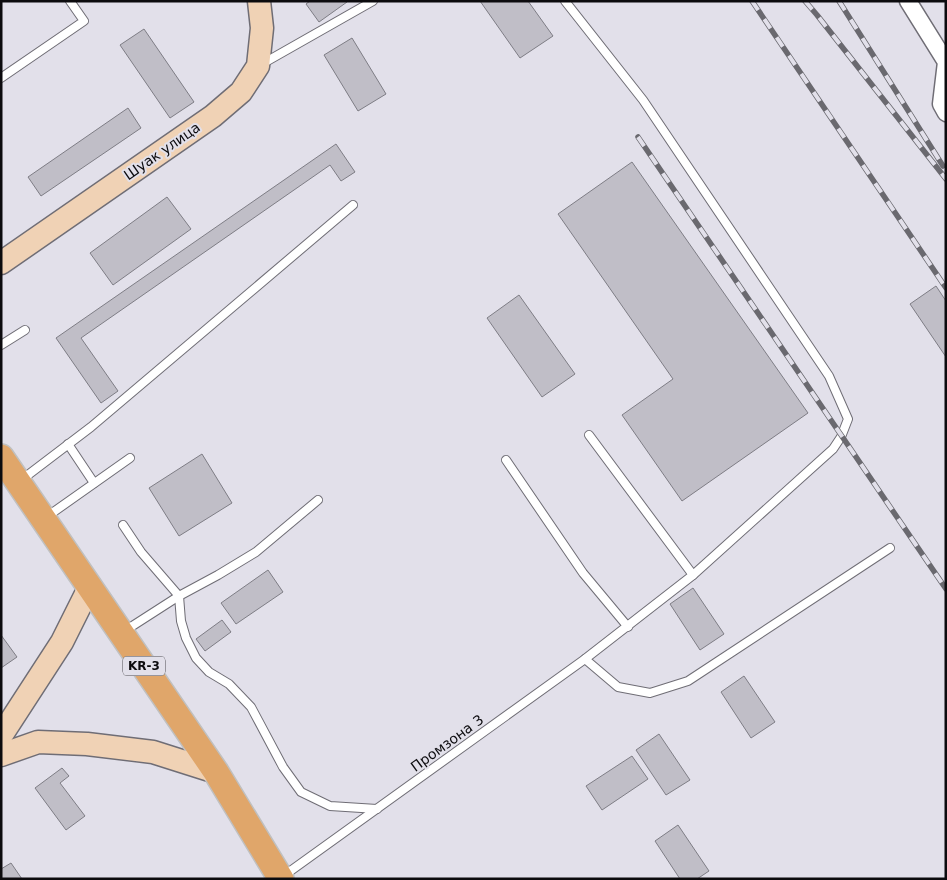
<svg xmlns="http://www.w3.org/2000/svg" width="947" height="880" font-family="'DejaVu Sans',sans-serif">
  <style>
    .building { fill: #c0bec7; stroke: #7e7d85 }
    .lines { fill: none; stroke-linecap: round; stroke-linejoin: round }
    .lane-casing { stroke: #6f6d75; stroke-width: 10 }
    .street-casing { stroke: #6f6d75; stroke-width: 19 }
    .secondary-casing { stroke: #6f6d75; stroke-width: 25 }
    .primary-casing { stroke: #c0c0c0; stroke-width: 28 }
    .lane { stroke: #fff; stroke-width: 8 }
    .street { stroke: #fff; stroke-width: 16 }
    .secondary { stroke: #f0d2b5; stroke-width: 22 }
    .primary { stroke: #e0a66a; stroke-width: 25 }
    .rail-casing { stroke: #6a696f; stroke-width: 5.5 }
    .rail { stroke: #e2e0ea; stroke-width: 4; stroke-dasharray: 11; stroke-linecap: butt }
    .labels { text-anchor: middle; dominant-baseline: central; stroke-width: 4; stroke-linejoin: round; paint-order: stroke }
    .shield { fill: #e2e0ea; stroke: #4c4b50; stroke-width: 1 }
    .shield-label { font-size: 12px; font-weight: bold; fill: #0c0b0e }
    .street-label { font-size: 14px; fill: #0c0b0e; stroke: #e2e0ea }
  </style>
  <rect width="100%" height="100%" fill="#e2e0ea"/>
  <!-- building -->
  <g class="building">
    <path d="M310,1H346L347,2L319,22L306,4Z"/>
    <path d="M480,1H528L553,36L520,58Z"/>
    <path d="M144,29L194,102L170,118L120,45Z"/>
    <path d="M352,38L386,94L358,111L324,55Z"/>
    <path d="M128,108L141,128L41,196L28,177Z"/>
    <path d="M336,144L355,172L341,181L330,165L81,338L118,391L101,403L56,338Z"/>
    <path d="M632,162L808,413L682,501L622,415L673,379L558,214Z"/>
    <path d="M167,197L191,229L113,285L90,253Z"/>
    <path d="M936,286L946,301V357L910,304Z"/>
    <path d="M519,295L575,374L542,397L487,318Z"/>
    <path d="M202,454L232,503L179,536L149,488Z"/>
    <path d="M268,570L283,592L236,624L221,603Z"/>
    <path d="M693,588L724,634L700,650L670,604Z"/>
    <path d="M222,620L231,632L205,651L196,639Z"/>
    <path d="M1,635L17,657L1,668Z"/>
    <path d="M744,676L775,722L751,738L721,692Z"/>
    <path d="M659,734L690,780L666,795L636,750Z"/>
    <path d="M632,756L648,779L602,810L586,786Z"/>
    <path d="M62,768L69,776L60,783L85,816L66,830L35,788Z"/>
    <path d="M678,825L709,871L697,879H680L655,841Z"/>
    <path d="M11,863L22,879H1V869Z"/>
  </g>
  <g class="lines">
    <!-- lane casing -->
    <g class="lane-casing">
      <g id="lane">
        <path d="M565,1L643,100L829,376L848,419L841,437L833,449L693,575"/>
        <path d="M262,64L373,1"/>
        <path d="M1,78L84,21L70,1"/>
        <path d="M1,345L25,330"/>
        <path d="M68,444L94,483"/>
        <path d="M506,460L583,573L628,627"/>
        <path d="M20,481L91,427L353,205"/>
        <path d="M45,518L130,458"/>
        <path d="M123,525L141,552L179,596L181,621L186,638L196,658L209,672L229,684L251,707L283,767L301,792L330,806L377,809"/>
        <path d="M123,632L179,596L218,575L256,552L318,500"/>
        <path d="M585,659L618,687L650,693L688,681L890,548"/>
        <path d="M282,877L585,659L693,575L589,435"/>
      </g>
    </g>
    <!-- street casing -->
    <g class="street-casing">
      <path id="street" d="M908,1L946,62L941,104L946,113"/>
    </g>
    <!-- secondary casing -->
    <g class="secondary-casing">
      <g id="secondary">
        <path d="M1,263L213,116L241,92L258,66L262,28L259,1"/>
        <path d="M1,736L62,642L90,586"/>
        <path d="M1,755L38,742L87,744L153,752L216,772"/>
      </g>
    </g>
    <!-- primary casing -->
    <g class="primary-casing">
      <path id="primary" d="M1,457L216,772L281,879"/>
    </g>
    <!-- lane -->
    <use href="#lane" class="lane"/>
    <!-- street -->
    <use href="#street" class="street"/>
    <!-- secondary -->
    <use href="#secondary" class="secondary"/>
    <!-- primary -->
    <use href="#primary" class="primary"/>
    <!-- rail casing -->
    <g class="rail-casing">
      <g id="rail">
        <path d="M752,1L946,288"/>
        <path d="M805,1L817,15L946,179"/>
        <path d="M839,1L943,166"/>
        <path d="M638,137L946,589"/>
      </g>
    </g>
    <!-- rail -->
    <use href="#rail" class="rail"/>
  </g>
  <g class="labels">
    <!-- shield labels -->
    <rect class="shield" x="123" y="656.5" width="42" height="19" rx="4"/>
    <g class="shield-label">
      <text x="144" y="666">KR-3</text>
    </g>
    <!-- street labels -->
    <g class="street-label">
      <text transform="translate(162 151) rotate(-35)">Шуак улица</text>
      <text transform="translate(447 743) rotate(-36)">Промзона 3</text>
    </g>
  </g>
  <!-- border -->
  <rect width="947" height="880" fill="none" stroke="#0c0b0e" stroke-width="5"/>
</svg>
